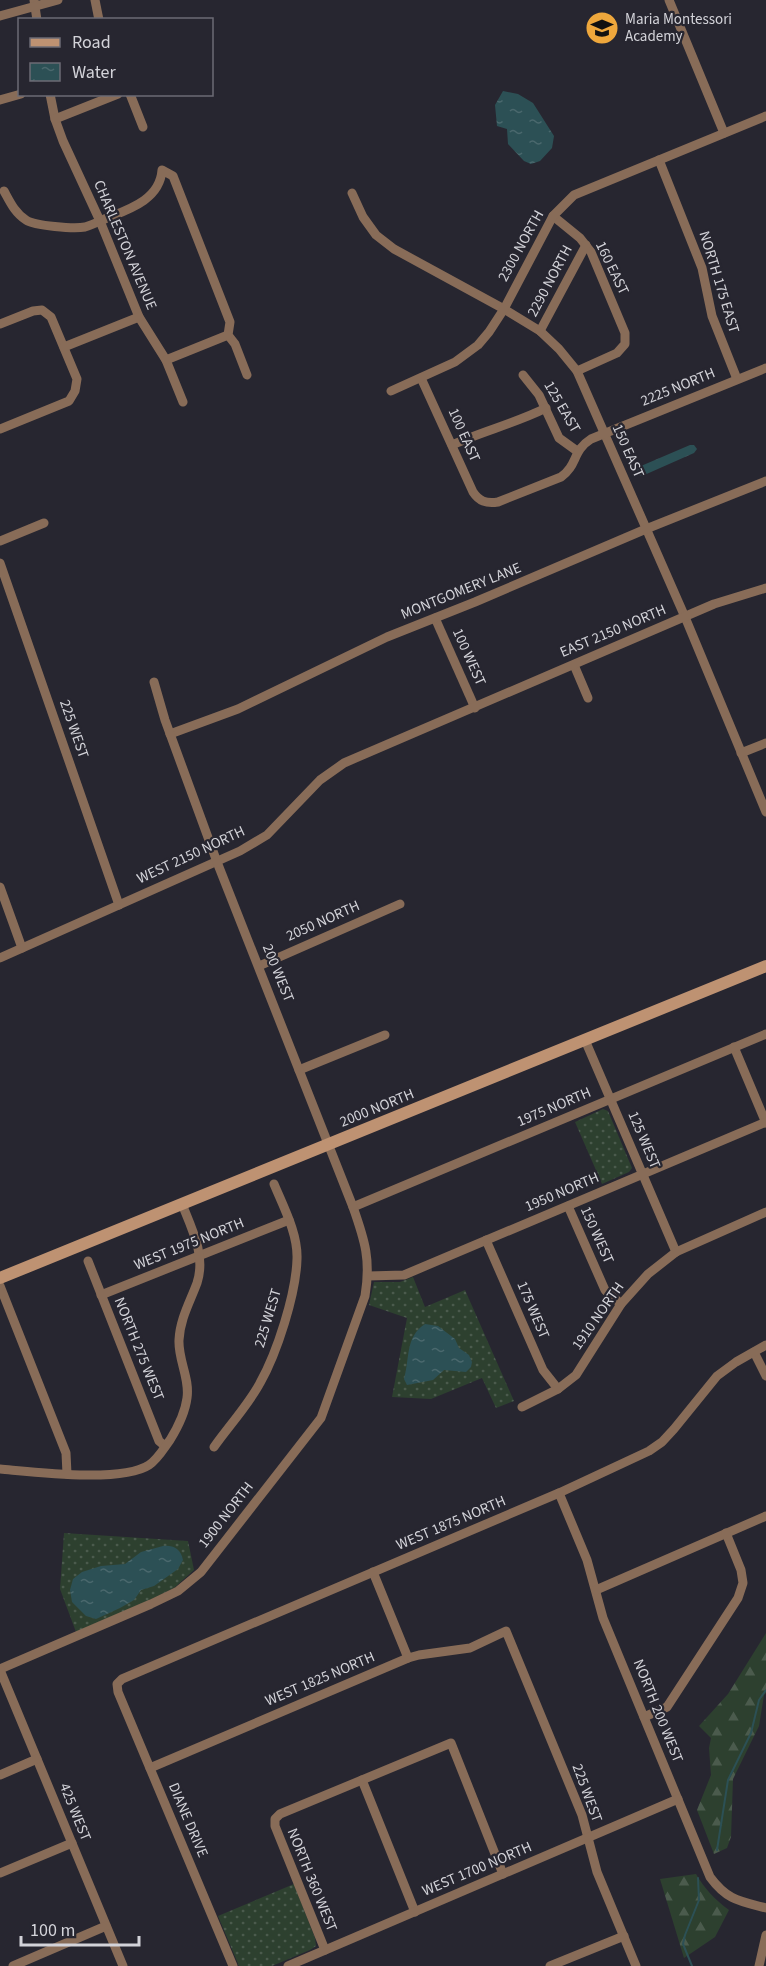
<svg xmlns="http://www.w3.org/2000/svg" width="766" height="1966" font-family="'Source Sans 3',sans-serif">
  <style>
    .grass { fill: url(#grass-dots) }
    .forest { fill: url(#forest-firs) }
    .water { fill: url(#water-ripples) }
    .lines { fill: none; stroke-linecap: round; stroke-linejoin: round }
    .stream { stroke: #2c5055; stroke-width: 2 }
    .street { stroke: #886c58; stroke-width: 9 }
    .secondary { stroke: #be9272; stroke-width: 12 }
    .labels { text-anchor: middle; dominant-baseline: central; stroke-width: 4.5; stroke-linejoin: round; paint-order: stroke }
    .poi-label { font-size: 15px; fill: #d3d3d9; stroke: #272630; text-anchor: start }
    .street-label { font-size: 15px; fill: #d3d3d9; stroke: #272630 }
  </style>
  <defs>
    <pattern id="grass-dots" width="8" height="8" patternUnits="userSpaceOnUse" patternTransform="scale(1.5)"><rect width="8" height="8" fill="#2d402f"/><path d="M2 2h.1M6 6h.1" fill="none" stroke="#4b5b4d" stroke-width="1.8" stroke-linecap="round"/></pattern>
    <pattern id="forest-firs" width="22" height="20" patternUnits="userSpaceOnUse" patternTransform="scale(1.5)"><rect width="22" height="20" fill="#2d402f"/><path d="M5 1l3.5 6h-7zM16 11l3.5 6h-7z" fill="#4b5b4d"/></pattern>
    <pattern id="water-ripples" width="26" height="14" patternUnits="userSpaceOnUse" patternTransform="scale(1.5)"><rect width="26" height="14" fill="#2c5055"/><path d="M2 4q2-2 4 0t4 0M15 11q2-2 4 0t4 0" fill="none" stroke="#4a686d"/></pattern>
  </defs>
  <rect width="100%" height="100%" fill="#272630"/>
  <!-- grass -->
  <g class="grass">
    <path d="M603,1109L608,1111L632,1168L629,1172L602,1184L575,1122Z"/>
    <path d="M413,1277L425,1307L465,1290L514,1401L496,1408L482,1378L431,1399L392,1397L407,1318L369,1305L374,1282H400Z"/>
    <path d="M64,1533L188,1541L194,1570L174,1588L148,1601L76,1632L60,1589Z"/>
    <path d="M294,1884L315,1938L316,1946L310,1950L272,1966H239L218,1916Z"/>
  </g>
  <!-- forest -->
  <g class="forest">
    <path d="M766,1633V1693L764,1695L759,1726L733,1779L731,1837L727,1848L714,1854L697,1810L711,1775L709,1748L711,1738L699,1726L728,1694Z"/>
    <path d="M696,1874C705,1889 714,1899 729,1910L715,1937L684,1958L660,1879Z"/>
  </g>
  <!-- water -->
  <g class="water">
    <path d="M503,91L518,94L533,103L554,136L552,148L540,161L531,164L524,161L508,144L507,129L497,126L495,105Z"/>
    <path d="M690,445H694L697,449L694,453L642,476L638,475L636,472L637,468L641,466Z"/>
    <path d="M425,1324L438,1326L455,1339L459,1348L469,1355L472,1362L471,1367L466,1372L444,1370L433,1380L407,1385L404,1379C410,1358 405,1337 425,1324Z"/>
    <path d="M163,1546C173,1545 181,1549 183,1560L178,1569L154,1586L141,1590L134,1600L120,1608L96,1619L86,1616L72,1602L70,1590L73,1579L82,1572L101,1566L125,1564L141,1552Z"/>
  </g>
  <g class="lines">
    <!-- stream -->
    <g class="stream">
      <path d="M717,1850L728,1780L751,1733L759,1700L766,1690"/>
      <path d="M692,1966L683,1944L685,1935L699,1900L698,1878"/>
    </g>
    <!-- street -->
    <g class="street">
      <path d="M34,0L37,20"/>
      <path d="M95,0L99,20"/>
      <path d="M669,0L724,133"/>
      <path d="M0,16L58,0"/>
      <path d="M50,94L55,119L63,141L100,221L139,317L166,360L183,402"/>
      <path d="M130,94L143,127"/>
      <path d="M0,100L21,94"/>
      <path d="M55,119L118,94"/>
      <path d="M659,160L702,268L712,316L737,379"/>
      <path d="M4,191C10,202 15,213 26,220C35,226 74,229 85,227C92,225 100,221 107,218C130,209 160,199 162,170L173,176L230,322L228,335L235,344L247,375"/>
      <path d="M352,193L363,217L376,235L394,249L504,309L540,331L559,349L577,371L685,617L766,812"/>
      <path d="M553,216L580,238L591,252L625,333V344L617,353L577,371"/>
      <path d="M0,324L33,311L42,310L51,317L77,379L75,391L69,401L0,429"/>
      <path d="M540,331L586,245"/>
      <path d="M64,347L139,317"/>
      <path d="M166,360L228,335"/>
      <path d="M523,375L539,395L559,438L577,451"/>
      <path d="M421,378L473,492C479,501 486,504 498,502L561,477C578,465 572,451 591,439L766,368"/>
      <path d="M391,391L455,362L478,345L489,332L504,309L553,216L574,195L766,116"/>
      <path d="M452,445C483,431 516,423 546,408"/>
      <path d="M0,541L44,523"/>
      <path d="M0,563L119,905"/>
      <path d="M435,618L475,708"/>
      <path d="M574,665L588,698"/>
      <path d="M170,734L238,709L387,637L475,602L646,529L766,481"/>
      <path d="M741,753L766,743"/>
      <path d="M0,887L22,948"/>
      <path d="M0,958L240,851L267,835L320,780L344,763L714,604L766,588"/>
      <path d="M259,966L400,904"/>
      <path d="M585,1040L676,1252"/>
      <path d="M734,1047L766,1123"/>
      <path d="M299,1070L385,1035"/>
      <path d="M568,1206L605,1290L621,1304"/>
      <path d="M353,1207L766,1034"/>
      <path d="M486,1240L543,1370L558,1389"/>
      <path d="M88,1261L159,1441L165,1446"/>
      <path d="M368,1276L404,1275L766,1122"/>
      <path d="M0,1286L66,1453L67,1474"/>
      <path d="M101,1295L289,1220"/>
      <path d="M754,1352L766,1376"/>
      <path d="M522,1407L558,1389L576,1375L621,1304L648,1274L676,1252L766,1212"/>
      <path d="M214,1447C228,1427 249,1404 260,1383C277,1353 296,1294 297,1259C298,1234 284,1208 274,1184"/>
      <path d="M0,1469C34,1472 122,1483 149,1465C158,1459 164,1448 170,1440C178,1427 185,1414 187,1398C190,1378 178,1360 179,1340C180,1319 190,1302 197,1283C206,1256 192,1229 182,1204"/>
      <path d="M559,1493L587,1560L603,1618L710,1877C727,1900 739,1901 766,1908"/>
      <path d="M373,1572L408,1658"/>
      <path d="M596,1590L766,1516"/>
      <path d="M0,1669L151,1604L178,1591L201,1572L321,1418L365,1296C371,1260 365,1241 353,1207L217,862L165,720L154,682"/>
      <path d="M0,1670L123,1966"/>
      <path d="M644,1717L667,1707L738,1598L743,1583L741,1570L726,1533"/>
      <path d="M150,1768L408,1658L419,1655L470,1648L506,1631L582,1815L597,1872L636,1966"/>
      <path d="M0,1775L37,1759"/>
      <path d="M362,1780L415,1912"/>
      <path d="M0,1873L72,1843"/>
      <path d="M325,1950L275,1826V1819L280,1814L451,1743L503,1874"/>
      <path d="M13,1966L106,1926"/>
      <path d="M233,1966L118,1692L117,1684L122,1679L559,1493L649,1451L662,1442L674,1429L717,1376L736,1362L766,1345"/>
      <path d="M288,1966L678,1799"/>
      <path d="M550,1966L624,1936"/>
      <path d="M759,1966L766,1935"/>
    </g>
    <!-- secondary -->
    <path class="secondary" d="M0,1278L766,966"/>
  </g>
  <!-- icons -->
  <defs>
    <g id="school-disc" transform="scale(1.725)"><circle r="9.5" fill="#eea73c" stroke="#272630"/><path d="M0-5L7-2L0 1L-7-2ZM-4 1L0 2.5L4 1V4Q0 6-4 4Z" fill="#111"/></g>
  </defs>
  <g fill-rule="evenodd">
    <use href="#school-disc" x="602" y="28"/>
  </g>
  <g class="labels">
    <!-- poi labels -->
    <g class="poi-label">
      <text x="625" y="19">Maria Montessori<tspan x="625" dy="17">Academy</tspan></text>
    </g>
    <!-- street labels -->
    <g class="street-label">
      <text transform="translate(125 245) rotate(67)">CHARLESTON AVENUE</text>
      <text transform="translate(521 246) rotate(-61)">2300 NORTH</text>
      <text transform="translate(612 268) rotate(64)">160 EAST</text>
      <text transform="translate(550 281) rotate(-62)">2290 NORTH</text>
      <text transform="translate(719 282) rotate(73)">NORTH 175 EAST</text>
      <text transform="translate(678 387) rotate(-22)">2225 NORTH</text>
      <text transform="translate(562 407) rotate(60)">125 EAST</text>
      <text transform="translate(464 435) rotate(66)">100 EAST</text>
      <text transform="translate(628 451) rotate(66)">150 EAST</text>
      <text transform="translate(461 591) rotate(-22)">MONTGOMERY LANE</text>
      <text transform="translate(613 631) rotate(-23)">EAST 2150 NORTH</text>
      <text transform="translate(469 657) rotate(66)">100 WEST</text>
      <text transform="translate(74 729) rotate(71)">225 WEST</text>
      <text transform="translate(191 855) rotate(-25)">WEST 2150 NORTH</text>
      <text transform="translate(323 921) rotate(-24)">2050 NORTH</text>
      <text transform="translate(278 973) rotate(68)">200 WEST</text>
      <text transform="translate(554 1107) rotate(-23)">1975 NORTH</text>
      <text transform="translate(377 1108) rotate(-22)">2000 NORTH</text>
      <text transform="translate(644 1140) rotate(67)">125 WEST</text>
      <text transform="translate(562 1192) rotate(-23)">1950 NORTH</text>
      <text transform="translate(597 1235) rotate(66)">150 WEST</text>
      <text transform="translate(189 1244) rotate(-22)">WEST 1975 NORTH</text>
      <text transform="translate(533 1310) rotate(67)">175 WEST</text>
      <text transform="translate(598 1316) rotate(-55)">1910 NORTH</text>
      <text transform="translate(268 1318) rotate(-73)">225 WEST</text>
      <text transform="translate(139 1349) rotate(68)">NORTH 275 WEST</text>
      <text transform="translate(226 1515) rotate(-52)">1900 NORTH</text>
      <text transform="translate(451 1523) rotate(-23)">WEST 1875 NORTH</text>
      <text transform="translate(320 1679) rotate(-23)">WEST 1825 NORTH</text>
      <text transform="translate(658 1711) rotate(68)">NORTH 200 WEST</text>
      <text transform="translate(587 1793) rotate(70)">225 WEST</text>
      <text transform="translate(75 1812) rotate(68)">425 WEST</text>
      <text transform="translate(188 1820) rotate(67)">DIANE DRIVE</text>
      <text transform="translate(477 1869) rotate(-23)">WEST 1700 NORTH</text>
      <text transform="translate(312 1880) rotate(68)">NORTH 360 WEST</text>
    </g>
  </g>
  <!-- legend -->
  <rect x="18" y="18" width="195" height="78" fill="#272630" stroke="#6c6b74" stroke-width="1.5"/>
  <rect x="30" y="38" width="30" height="9" fill="#be9272" stroke="#6c6b74" stroke-width="1.5"/>
  <text x="72" y="48" font-size="18" fill="#d3d3d9">Road</text>
  <rect x="30" y="63" width="30" height="18" fill="url(#water-ripples)" stroke="#6c6b74" stroke-width="1.5"/>
  <text x="72" y="78" font-size="18" fill="#d3d3d9">Water</text>
  <!-- scale -->
  <path d="M21 1936v9h118v-9" fill="none" stroke="#d3d3d9" stroke-width="3"/>
  <text x="30" y="1936" font-size="18" fill="#d3d3d9" stroke="#272630" stroke-width="4.5" paint-order="stroke">100 m</text>
</svg>
